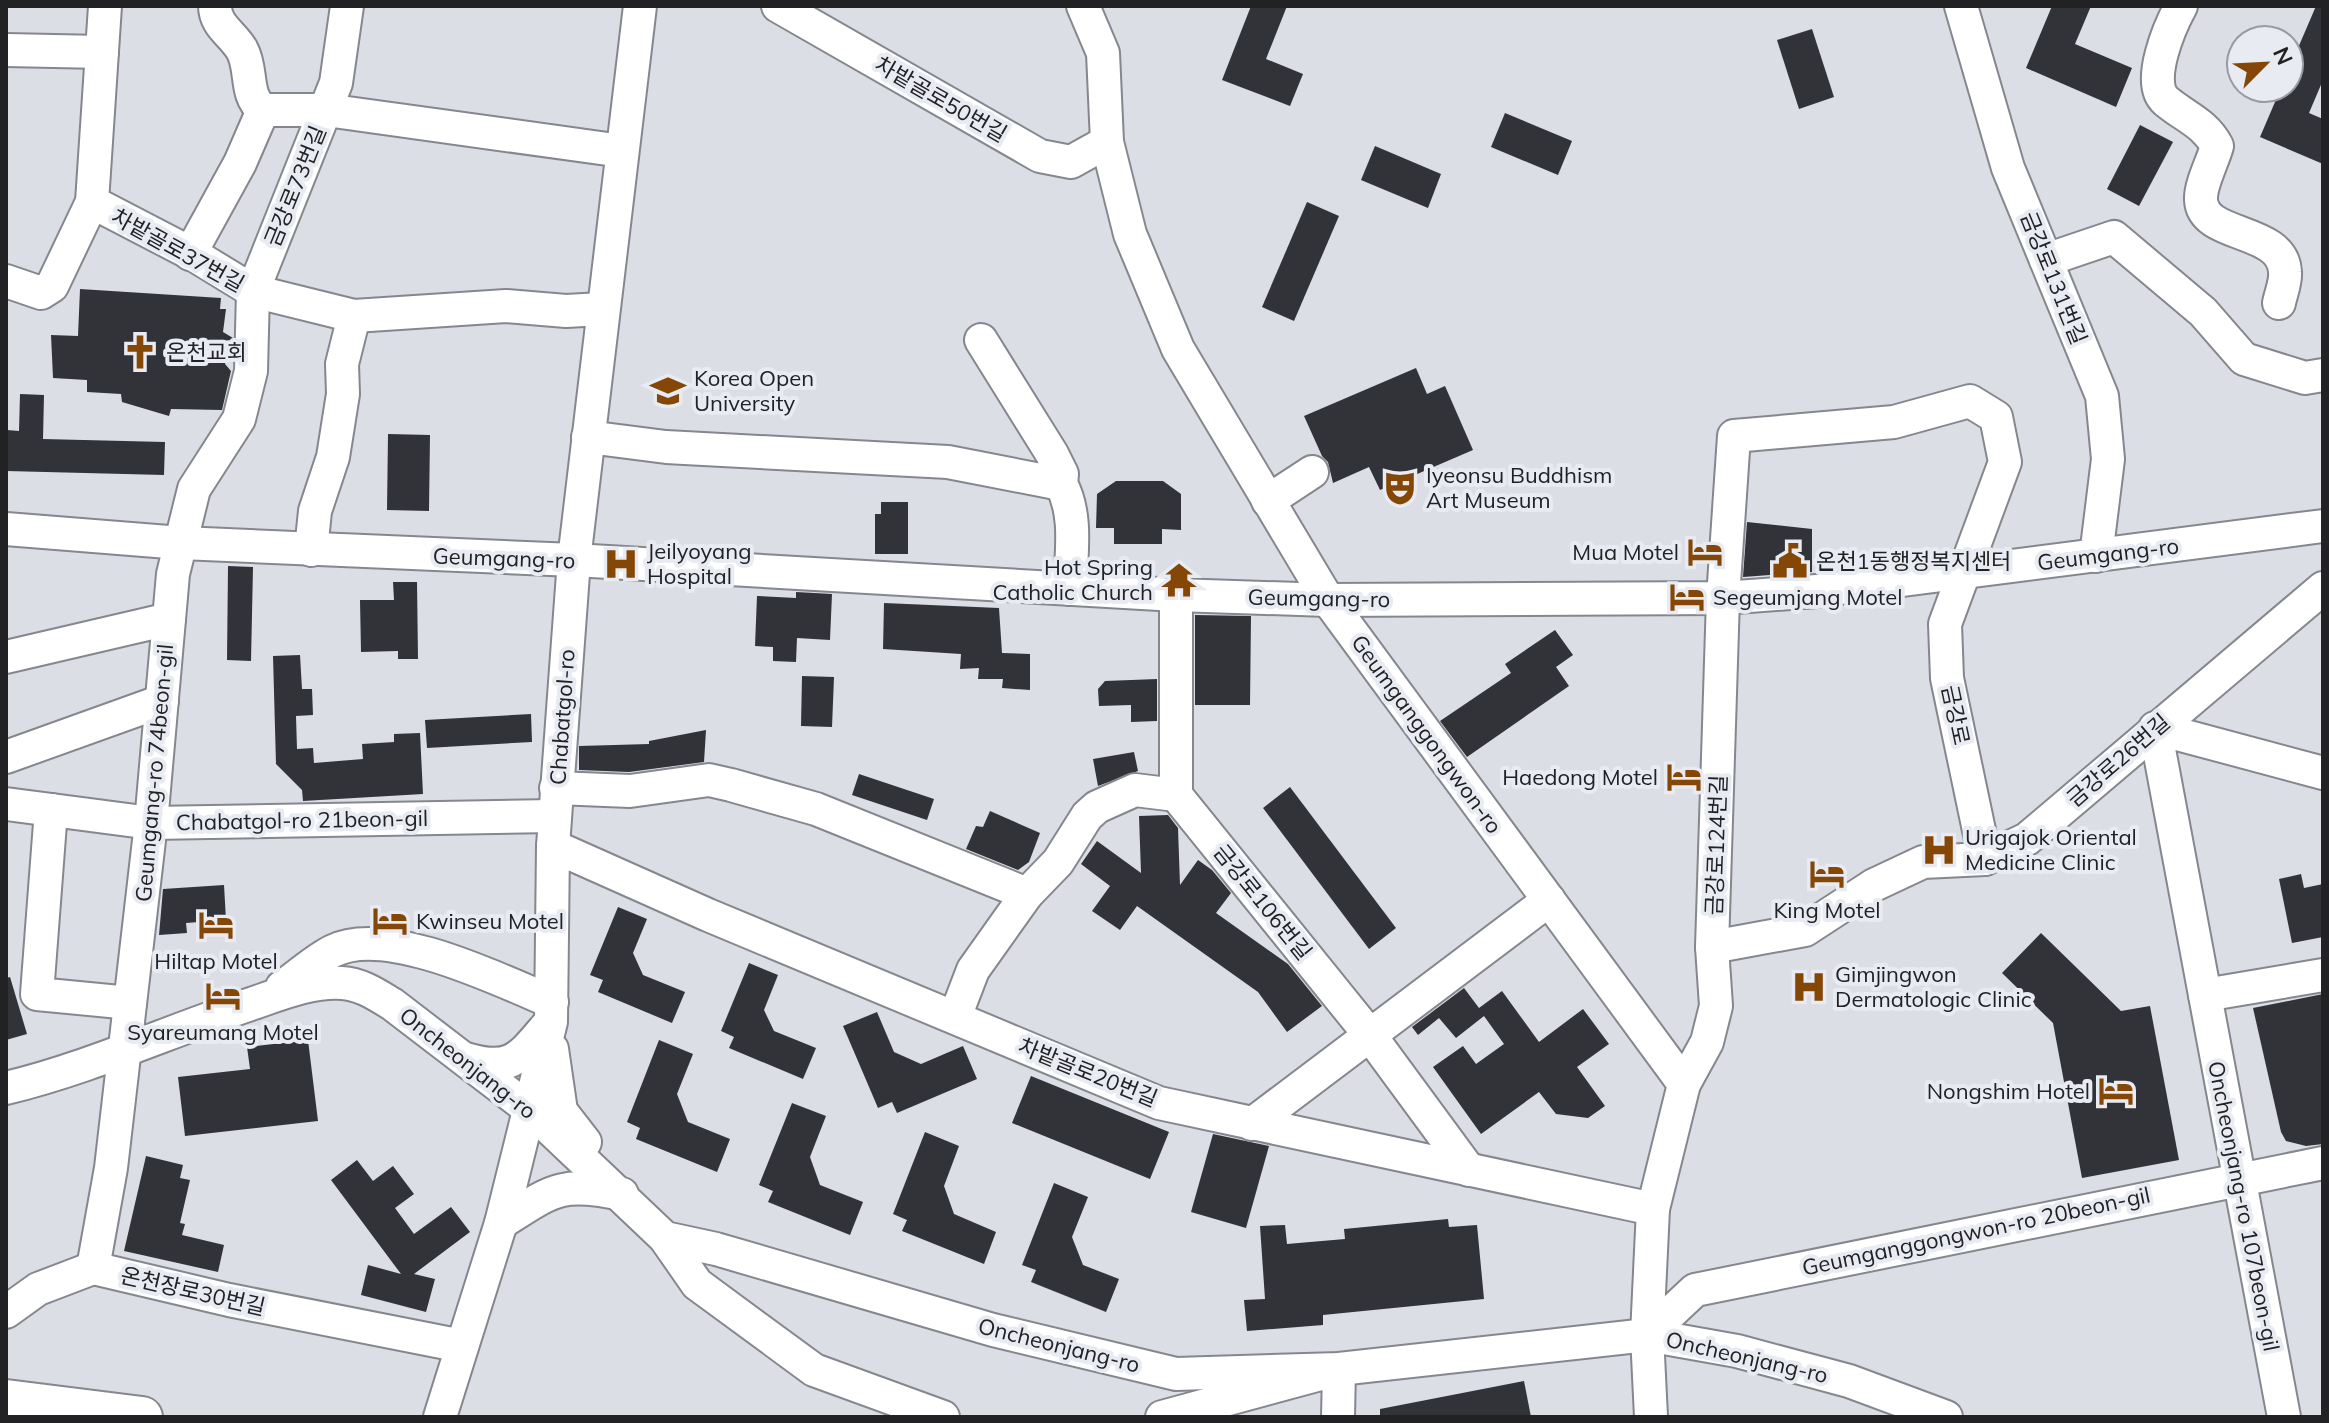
<svg xmlns="http://www.w3.org/2000/svg" width="2329" height="1423" font-family="Mulish,'Noto Sans KR',sans-serif">
  <style>
    .building { fill: #313339 }
    .lines { fill: none; stroke-linecap: round; stroke-linejoin: round }
    .minor-casing { stroke: #85878e; stroke-width: 36 }
    .major-casing { stroke: #85878e; stroke-width: 44 }
    .minor { stroke: #fff; stroke-width: 32 }
    .major { stroke: #fff; stroke-width: 40 }
    .labels { text-anchor: middle; dominant-baseline: central; stroke-width: 8; stroke-linejoin: round; paint-order: stroke }
    .street-label { font-size: 22px; fill: #222225; stroke: #e9ebf3 }
    .poi-label { font-size: 22px; fill: #222225; stroke: #e9ebf3; text-anchor: start }
  </style>
  <rect width="100%" height="100%" fill="#dcdee5"/>
  <!-- building -->
  <g class="building">
    <path d="M1251,6H1287L1266,59L1303,74L1290,106L1222,80Z"/>
    <path d="M2052,6H2091L2075,44L2132,68L2116,107L2026,68Z"/>
    <path d="M2316,6H2323V80L2309,113L2323,119V164L2260,137L2281,88H2289V69Z"/>
    <path d="M1812,29L1834,97L1799,109L1777,40Z"/>
    <path d="M1505,113L1572,141L1558,175L1491,147Z"/>
    <path d="M2140,125L2173,142L2139,206L2107,189Z"/>
    <path d="M1375,146L1441,174L1428,208L1361,180Z"/>
    <path d="M1307,202L1339,216L1294,321L1262,307Z"/>
    <path d="M80,289L221,298L220,309H226L223,332L233,338L225,364L231,371L222,410L171,409L169,416L122,402L121,394L87,392V380L53,378L51,335L78,336Z"/>
    <path d="M1416,368L1427,394L1445,386L1473,450L1380,490L1369,467L1333,483L1328,462L1322,456L1304,416Z"/>
    <path d="M20,394L44,395L43,439L165,442L164,475L6,471L7,430L19,431Z"/>
    <path d="M388,434L430,435L429,511L387,510Z"/>
    <path d="M1116,481H1163L1181,494V530L1162,529V544H1114V528H1096L1097,494Z"/>
    <path d="M881,502H908V554H875V514H881Z"/>
    <path d="M1747,522L1812,529V572L1743,577Z"/>
    <path d="M228,566L253,567L251,661L227,660Z"/>
    <path d="M393,582H417L418,659H398V651L361,652L360,600H394Z"/>
    <path d="M796,592L832,594L830,640L797,638L796,662L773,661V647L755,646L757,596L796,598Z"/>
    <path d="M884,603L999,608L1002,653L1030,654V690L1002,688L1003,679H978L979,668L960,669L961,654L883,649Z"/>
    <path d="M1195,615L1251,616L1250,705H1195Z"/>
    <path d="M1555,630L1573,655L1556,667L1569,686L1467,757L1440,721L1511,673L1505,664Z"/>
    <path d="M300,655L302,689H312L313,715L296,716L297,749L313,748L314,763L363,759L362,744L394,742V734L420,733L423,794L303,801L302,790L276,764L273,656Z"/>
    <path d="M802,676L834,677L832,727L801,726Z"/>
    <path d="M1157,679V721L1131,722V705L1099,706L1098,689L1105,681Z"/>
    <path d="M531,714L532,742L427,748L425,720Z"/>
    <path d="M706,730L704,762L629,772L579,770V746L649,744V741Z"/>
    <path d="M1134,752L1138,771L1098,786L1093,759Z"/>
    <path d="M859,774L934,799L927,820L852,795Z"/>
    <path d="M1290,787L1396,928L1369,949L1263,808Z"/>
    <path d="M990,811L1040,833L1029,862L1018,870L966,849L976,826L983,827Z"/>
    <path d="M1168,815L1178,828L1180,885L1198,860L1212,870L1231,893L1216,913L1288,964L1322,1006L1287,1032L1258,992L1137,906L1120,930L1092,911L1110,886L1081,864L1097,841L1141,873L1139,816Z"/>
    <path d="M2301,874L2304,888L2323,884V937L2292,943L2279,879Z"/>
    <path d="M224,885L226,920L186,923L187,933L159,935L163,889Z"/>
    <path d="M618,907L647,919L633,953L643,975L685,992L672,1023L598,992L603,980L590,975Z"/>
    <path d="M2041,933L2121,1011L2150,1006L2179,1160L2082,1178L2053,1023L2002,973Z"/>
    <path d="M749,963L778,975L764,1010L774,1031L816,1048L803,1079L729,1048L734,1037L721,1031Z"/>
    <path d="M10,977L27,1034L6,1040V978Z"/>
    <path d="M1464,988L1479,1008L1502,991L1539,1042L1583,1009L1609,1044L1577,1067L1605,1106L1588,1118L1556,1114L1539,1092L1481,1134L1433,1067L1463,1046L1476,1064L1504,1044L1484,1016L1456,1038L1439,1018L1418,1035L1412,1027Z"/>
    <path d="M2323,994V1144L2306,1146L2286,1141L2281,1132L2253,1008Z"/>
    <path d="M877,1012L894,1052L921,1064L963,1046L977,1079L897,1113L892,1102L878,1108L843,1026Z"/>
    <path d="M308,1040L318,1121L185,1136L178,1077L250,1069L247,1047Z"/>
    <path d="M659,1040L693,1054L677,1094L688,1122L730,1139L717,1172L636,1139L640,1128L627,1122Z"/>
    <path d="M1031,1076L1169,1132L1150,1179L1012,1123Z"/>
    <path d="M792,1103L826,1116L810,1157L820,1185L863,1202L850,1235L768,1202L773,1191L759,1185Z"/>
    <path d="M925,1132L959,1146L944,1186L954,1214L996,1232L984,1264L902,1231L907,1220L893,1214Z"/>
    <path d="M1213,1134L1269,1146L1246,1228L1191,1212Z"/>
    <path d="M146,1156L183,1165L180,1178L190,1180L180,1223L185,1224L182,1235L224,1245L218,1272L124,1251Z"/>
    <path d="M357,1160L373,1181L393,1166L414,1194L395,1208L414,1234L451,1207L470,1232L414,1274L435,1279L426,1312L361,1295L368,1265L401,1274L331,1180Z"/>
    <path d="M1054,1183L1088,1197L1072,1237L1083,1265L1119,1279L1106,1312L1031,1282L1036,1270L1022,1265Z"/>
    <path d="M1448,1219L1449,1227L1477,1225L1484,1299L1323,1315V1325L1247,1331L1244,1300L1265,1299L1260,1226L1285,1225L1287,1244L1345,1239L1344,1229Z"/>
    <path d="M1524,1381L1531,1417H1380V1409Z"/>
  </g>
  <g class="lines">
    <!-- minor casing -->
    <g class="minor-casing">
      <g id="minor">
        <path d="M105,6L92,202L194,255L253,291L354,316L506,306L566,311L602,309"/>
        <path d="M215,6C215,26 233,34 242,50C253,70 244,95 263,110"/>
        <path d="M778,6L1040,156L1071,162L1107,142"/>
        <path d="M1083,6L1103,53L1107,142L1130,234L1178,349L1328,600L1684,1084L1653,1209L1647,1335L1651,1417"/>
        <path d="M1961,6L2008,168L2102,396L2108,459L2096,556"/>
        <path d="M2181,6C2170,26 2145,83 2166,101C2185,117 2205,123 2217,146C2213,161 2200,185 2201,200C2203,239 2283,227 2285,272C2286,282 2281,293 2279,303"/>
        <path d="M6,50L102,52"/>
        <path d="M190,254L240,163L263,110H326L622,151"/>
        <path d="M2046,260L2114,237L2203,312L2244,359L2305,378L2323,375"/>
        <path d="M6,281L41,293L52,286L92,202"/>
        <path d="M588,437L666,447L948,462L1061,484L1062,474L1052,454L981,340"/>
        <path d="M1061,484C1078,515 1071,554 1070,589"/>
        <path d="M1268,501L1312,472"/>
        <path d="M6,529L181,543L574,560L1176,595L1328,600L1723,598L1817,591L2323,526"/>
        <path d="M311,550L315,511L333,457L343,394L342,364L354,316"/>
        <path d="M1176,595V795L1369,1034L1469,1170"/>
        <path d="M6,657L169,619"/>
        <path d="M6,757L162,701"/>
        <path d="M556,788L630,791L709,780L731,785L816,809L1027,894L1058,862L1087,816L1097,807L1135,790L1176,795"/>
        <path d="M6,804L151,823L554,816"/>
        <path d="M51,810L37,994L130,1003"/>
        <path d="M553,846L708,915L1159,1103L1653,1209"/>
        <path d="M1712,947L1805,930L1874,885L1923,862L1985,859L2027,839L2323,588"/>
        <path d="M282,987C299,975 315,960 333,951C386,924 500,980 552,1002"/>
        <path d="M2205,995L2323,975"/>
        <path d="M955,1017L973,970L1027,894"/>
        <path d="M552,1049L561,1111L585,1142"/>
        <path d="M466,1059C510,1072 519,1059 546,1027"/>
        <path d="M1684,1084L1707,1042L1716,1006L1712,947L1723,598L1734,436L1894,422L1970,401L1996,417L2005,462L1945,624L1947,678L1985,859"/>
        <path d="M6,1088C89,1068 167,1032 248,1005C278,995 310,981 342,983C361,984 377,995 392,1004L529,1109L665,1238L716,1249L993,1330L1176,1374L1339,1369L1647,1335L1737,1351L1849,1381L1946,1417"/>
        <path d="M1252,1124L1549,900"/>
        <path d="M501,1223C553,1190 560,1181 622,1194"/>
        <path d="M665,1238L697,1284L814,1370L943,1417"/>
        <path d="M93,1268L111,1168L151,823L173,574L194,489L239,419L251,371L253,291L336,83L347,6"/>
        <path d="M93,1268L229,1300L462,1346"/>
        <path d="M6,1312L38,1289L93,1268"/>
        <path d="M1647,1335L1695,1290L2323,1163"/>
        <path d="M440,1417L501,1223L551,1022L553,846L574,560L640,6"/>
        <path d="M1162,1417L1339,1369L1338,1417"/>
        <path d="M2284,1417L2155,728L2323,773"/>
      </g>
    </g>
    <!-- major casing -->
    <g class="major-casing">
      <path id="major" d="M6,1400L142,1417"/>
    </g>
    <!-- minor -->
    <use href="#minor" class="minor"/>
    <!-- major -->
    <use href="#major" class="major"/>
  </g>
  <!-- icons -->
  <defs>
    <g id="church-bare" transform="scale(2.76)"><path d="M-1.2-6h2.4v3.5h3.3v2.4h-3.3V6h-2.4V-.1h-3.3v-2.4h3.3Z" fill="#854706" stroke="#e9ebf3" stroke-width="2.5" paint-order="stroke"/></g>
    <g id="university-bare" transform="scale(2.76)"><path d="M0-5L7-2L0 1L-7-2ZM-4 1L0 2.5L4 1V4Q0 6-4 4Z" fill="#854706" stroke="#e9ebf3" stroke-width="2.5" paint-order="stroke"/></g>
    <g id="theatre-bare" transform="scale(2.76)"><path d="M-5-5.5Q0-4 5-5.5V0Q5 5 0 6Q-5 5-5 0ZM-3.3-2.5H-1v1.5H-3.3ZM1-2.5H3.3v1.5H1ZM-2.8 1Q0 5.5 2.8 1Z" fill="#854706" stroke="#e9ebf3" stroke-width="2.5" paint-order="stroke"/></g>
    <g id="hotel-bare" transform="scale(2.76)"><path d="M-6-4.5h1.5V1H6V5H4.5V3h-9V5H-6ZM-4 0a1.8 1.8 0 1 1 3.6 0ZM.5 0V-2.5h3Q6-2.5 6 0Z" fill="#854706" stroke="#e9ebf3" stroke-width="2.5" paint-order="stroke"/></g>
    <g id="civic-bare" transform="scale(2.76)"><path d="M-.6-6.5H3V-4.5H.6V-3L4-1V1h2V6H-6V1h2V-1L-.6-3ZM-1.2 2.5V6h2.4V2.5Z" fill="#854706" stroke="#e9ebf3" stroke-width="2.5" paint-order="stroke"/></g>
    <g id="hospital-bare" transform="scale(2.76)"><path d="M-5-5h3v3.5h4V-5h3V5h-3V1.5h-4V5h-3Z" fill="#854706" stroke="#e9ebf3" stroke-width="2.5" paint-order="stroke"/></g>
    <g id="temple-bare" transform="scale(2.76)"><path d="M0-6L5-2H3V0L6.5 2.5H4V6H1.5V3h-3V6H-4V2.5H-6.5L-3 0V-2H-5Z" fill="#854706" stroke="#e9ebf3" stroke-width="2.5" paint-order="stroke"/></g>
  </defs>
  <g fill-rule="evenodd">
    <use href="#church-bare" x="140" y="352"/>
    <use href="#university-bare" x="668" y="391"/>
    <use href="#theatre-bare" x="1400" y="488"/>
    <use href="#hotel-bare" x="1705" y="552"/>
    <use href="#civic-bare" x="1790" y="561"/>
    <use href="#hospital-bare" x="621" y="564"/>
    <use href="#temple-bare" x="1179" y="580"/>
    <use href="#hotel-bare" x="1687" y="597"/>
    <use href="#hotel-bare" x="1684" y="777"/>
    <use href="#hospital-bare" x="1939" y="850"/>
    <use href="#hotel-bare" x="1827" y="874"/>
    <use href="#hotel-bare" x="390" y="921"/>
    <use href="#hotel-bare" x="216" y="925"/>
    <use href="#hospital-bare" x="1809" y="987"/>
    <use href="#hotel-bare" x="223" y="996"/>
    <use href="#hotel-bare" x="2116" y="1091"/>
  </g>
  <g class="labels">
    <!-- street labels -->
    <g class="street-label">
      <text transform="translate(941 99) rotate(30)">차밭골로50번길</text>
      <text transform="translate(295 186) rotate(-68)">금강로73번길</text>
      <text transform="translate(178 250) rotate(29)">차밭골로37번길</text>
      <text transform="translate(2054 278) rotate(68)">금강로131번길</text>
      <text transform="translate(2108 554) rotate(-7)">Geumgang-ro</text>
      <text transform="translate(504 558) rotate(2)">Geumgang-ro</text>
      <text transform="translate(1319 598) rotate(1)">Geumgang-ro</text>
      <text transform="translate(1956 715) rotate(78)">금강로</text>
      <text transform="translate(562 717) rotate(-86)">Chabatgol-ro</text>
      <text transform="translate(1427 734) rotate(54)">Geumganggongwon-ro</text>
      <text transform="translate(2118 760) rotate(-41)">금강로26번길</text>
      <text transform="translate(154 773) rotate(-85)">Geumgang-ro 74beon-gil</text>
      <text transform="translate(302 820) rotate(-1)">Chabatgol-ro 21beon-gil</text>
      <text transform="translate(1716 845) rotate(-88)">금강로124번길</text>
      <text transform="translate(1263 902) rotate(51)">금강로106번길</text>
      <text transform="translate(468 1063) rotate(38)">Oncheonjang-ro</text>
      <text transform="translate(1088 1072) rotate(22)">차밭골로20번길</text>
      <text transform="translate(2244 1206) rotate(79)">Oncheonjang-ro 107beon-gil</text>
      <text transform="translate(1976 1231) rotate(-12)">Geumganggongwon-ro 20beon-gil</text>
      <text transform="translate(193 1291) rotate(13)">온천장로30번길</text>
      <text transform="translate(1059 1345) rotate(14)">Oncheonjang-ro</text>
      <text transform="translate(1747 1357) rotate(13)">Oncheonjang-ro</text>
    </g>
    <!-- poi labels -->
    <g class="poi-label">
      <text x="166" y="352">온천교회</text>
      <text x="694" y="378">Korea Open<tspan x="694" dy="25">University</tspan></text>
      <text x="1426" y="475">Iyeonsu Buddhism<tspan x="1426" dy="25">Art Museum</tspan></text>
      <text x="647" y="551">Jeilyoyang<tspan x="647" dy="25">Hospital</tspan></text>
      <text x="1679" y="552" text-anchor="end">Mua Motel</text>
      <text x="1816" y="561">온천1동행정복지센터</text>
      <text x="1153" y="567" text-anchor="end">Hot Spring<tspan x="1153" dy="25">Catholic Church</tspan></text>
      <text x="1713" y="597">Segeumjang Motel</text>
      <text x="1658" y="777" text-anchor="end">Haedong Motel</text>
      <text x="1965" y="837">Urigajok Oriental<tspan x="1965" dy="25">Medicine Clinic</tspan></text>
      <text x="1827" y="910" text-anchor="middle">King Motel</text>
      <text x="416" y="921">Kwinseu Motel</text>
      <text x="216" y="961" text-anchor="middle">Hiltap Motel</text>
      <text x="1835" y="974">Gimjingwon<tspan x="1835" dy="25">Dermatologic Clinic</tspan></text>
      <text x="223" y="1032" text-anchor="middle">Syareumang Motel</text>
      <text x="2090" y="1091" text-anchor="end">Nongshim Hotel</text>
    </g>
  </g>
  <!-- border -->
  <rect width="2329" height="1423" fill="none" stroke="#222225" stroke-width="16"/>
  <!-- north arrow -->
  <g transform="translate(2265 64) rotate(66)"><circle r="38" fill="#e9ebf3" stroke="#999ba1" stroke-width="2"/>
  <path d="M0-6L14 30L0 20L-14 30Z" fill="#854706"/>
  <text y="-12" font-size="22" font-weight="bold" text-anchor="middle" fill="#222225">N</text>
  </g>
</svg>
